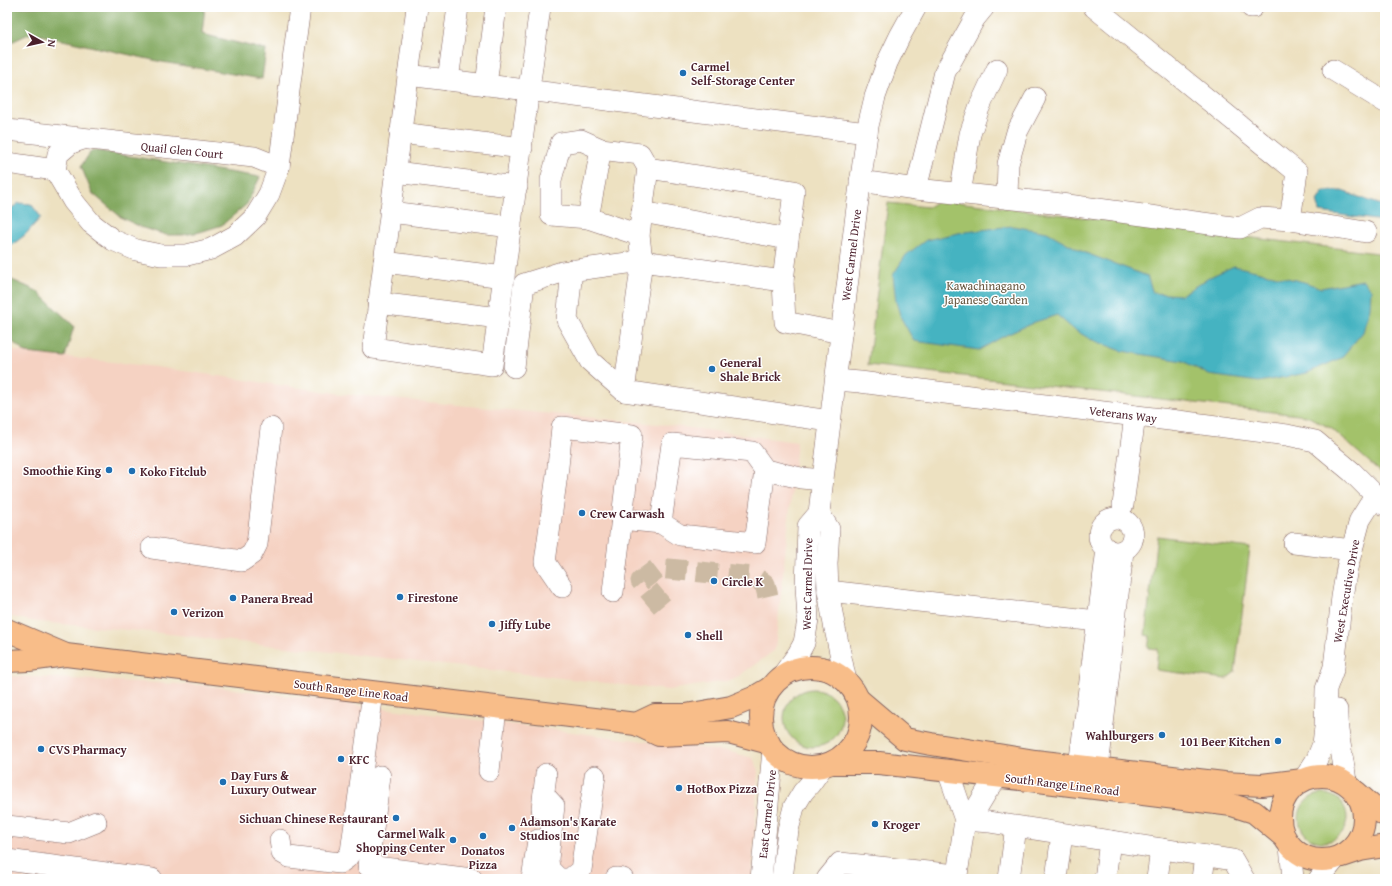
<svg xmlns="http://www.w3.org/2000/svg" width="1392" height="886" font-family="'Gentium Book Plus',serif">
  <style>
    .built { fill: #f5d2c2 }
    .green { fill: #a3c26b; stroke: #76704b }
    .forest { fill: #82a85f; stroke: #666445 }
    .water { fill: #45b3c1; stroke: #486976 }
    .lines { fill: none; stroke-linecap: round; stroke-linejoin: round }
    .minor-tunnel { stroke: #ccbaa3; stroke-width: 21; stroke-dasharray: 21 10; stroke-linecap: butt }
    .minor-casing { stroke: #836360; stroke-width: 22 }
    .major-casing { stroke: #836360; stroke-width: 24 }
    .minor { stroke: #fff; stroke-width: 21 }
    .major { stroke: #f8bd89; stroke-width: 22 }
    .poi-dot { fill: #1f6fb2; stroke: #fff; stroke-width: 1.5 }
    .labels { text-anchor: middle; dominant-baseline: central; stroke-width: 3; stroke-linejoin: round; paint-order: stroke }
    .poi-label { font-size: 12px; font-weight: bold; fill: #4a1f2b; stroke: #fff; text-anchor: start }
    .street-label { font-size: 12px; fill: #4a1f2b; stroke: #fff }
    .park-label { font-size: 12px; fill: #695841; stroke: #fff }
  </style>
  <rect width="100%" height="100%" fill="#fff"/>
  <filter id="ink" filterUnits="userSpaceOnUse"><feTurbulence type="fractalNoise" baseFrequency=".025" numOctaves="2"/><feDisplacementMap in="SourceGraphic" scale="8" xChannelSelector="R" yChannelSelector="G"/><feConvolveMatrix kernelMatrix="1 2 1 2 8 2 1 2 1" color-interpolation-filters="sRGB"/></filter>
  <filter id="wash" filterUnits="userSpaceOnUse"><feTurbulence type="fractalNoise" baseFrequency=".012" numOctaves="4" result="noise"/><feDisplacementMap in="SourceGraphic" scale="16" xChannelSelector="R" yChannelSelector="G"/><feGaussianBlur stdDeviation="0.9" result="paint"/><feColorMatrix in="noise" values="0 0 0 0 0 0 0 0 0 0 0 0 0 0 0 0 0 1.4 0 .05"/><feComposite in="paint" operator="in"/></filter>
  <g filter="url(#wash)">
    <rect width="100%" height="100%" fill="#ede1c1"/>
    <!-- built -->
    <g class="built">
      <path d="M7,350L156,367L342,394L668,425L797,442L775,650L733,680L668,690L151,632L38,622L7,616Z"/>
      <path d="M7,676L202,685L730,752L753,758L758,769L752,879H7Z"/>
    </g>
    <!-- green -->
    <g class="green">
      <path d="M940,200L1385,254V476L1332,429L1307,416L868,365L888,203L928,207Z"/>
      <path d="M1157,536L1250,548L1235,672L1226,679L1156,670L1158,649L1148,648L1150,636L1145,635Z"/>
      <circle cx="813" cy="718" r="29"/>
      <circle cx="1323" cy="818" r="24"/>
    </g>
    <!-- forest -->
    <g class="forest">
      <path d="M7,7H205L202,34L266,50L262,79L162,62L31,33L7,44Z"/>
      <path d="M92,150L260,177L247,204L222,225L200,232L183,235H166L143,228L122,218L92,193L81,166Z"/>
      <path d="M7,273L10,279L37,291L74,326L65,357L26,353L7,337Z"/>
    </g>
    <!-- water -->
    <g class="water">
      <path d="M1324,191H1342L1384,206H1385V220H1375L1320,212L1317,201Z"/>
      <path d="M19,203L31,204L41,217L25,235L7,249V211Z"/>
      <path d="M1012,226L1047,232L1083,252L1147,276L1153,293L1181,295L1212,276L1234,266L1304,282L1321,288L1363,280L1371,290L1370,308L1363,332L1341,358L1307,373L1259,382L1209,375L1183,361L1122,351L1090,339L1073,329L1057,315L1035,322L1004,336L979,350L914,341L901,318L896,302L893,275L906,255L926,240L958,233Z"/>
    </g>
  </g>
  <g filter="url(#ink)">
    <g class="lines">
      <!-- minor-tunnel -->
      <path class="minor-tunnel" d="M662,606L641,581L658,568L754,577L765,584L770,605"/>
      <!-- minor casing -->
      <g class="minor-casing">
        <g id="minor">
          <path d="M417,7L373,348L492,365L540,7"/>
          <path d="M1094,7L1297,172L1290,220L1366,232"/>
          <path d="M1251,7H1253"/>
          <path d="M1333,70L1385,102"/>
          <path d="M408,75L867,133"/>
          <path d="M448,80L458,7"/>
          <path d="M486,85L496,7"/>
          <path d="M7,130L254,157L279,167"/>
          <path d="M400,133L522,148"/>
          <path d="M83,139L71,143L58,154L55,170L73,201L91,223L113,240L136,250L161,255H187L211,249L235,236L255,217L269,194L279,167L300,7"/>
          <path d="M7,163L55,170"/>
          <path d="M395,172L517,187"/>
          <path d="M860,181L916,189L945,72L975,18L984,7"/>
          <path d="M916,189L1053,203L1240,228L1260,218L1290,220"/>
          <path d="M960,194L970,134L979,108L997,69"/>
          <path d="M1007,198L1008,164L1017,132L1035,98"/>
          <path d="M390,212L511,227"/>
          <path d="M642,212L788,239"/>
          <path d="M588,218L601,149"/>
          <path d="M639,235L588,218L551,215V180L561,143L581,140L601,149L640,154L648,168"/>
          <path d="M384,262L504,277"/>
          <path d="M572,270L567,320L590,361L624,391"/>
          <path d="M378,303L499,318"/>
          <path d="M514,367L524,284L562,272L642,261L639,235L648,168L794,191L783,281"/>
          <path d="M836,380L860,382L945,393L1178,421L1287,435L1315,441L1352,472L1385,505"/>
          <path d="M830,421L624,391L642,261L783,281L785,322L841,333"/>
          <path d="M1123,505L1135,416"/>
          <path d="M819,513L829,529L827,564L828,591L834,624L846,681"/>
          <circle cx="1116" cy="535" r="17"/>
          <path d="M621,519L661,523L680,535L755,543L765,470"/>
          <path d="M661,523L672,444L752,452L765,470L801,478L823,480"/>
          <path d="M1294,543L1352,550"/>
          <path d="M152,548L242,561L252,554L257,544L271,428"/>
          <path d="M562,587L545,562L558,467L562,427L632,435L613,592"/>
          <path d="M828,591L1115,623"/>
          <path d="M782,676L798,654L804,643L806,632L808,619L806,586L808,526L819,513L822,487L856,215L868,126L875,97L887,63L900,36L916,7"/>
          <path d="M1337,710C1336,735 1344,758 1346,783"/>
          <path d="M1079,766L1107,549"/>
          <path d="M1098,768L1123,551"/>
          <path d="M489,771L496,708"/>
          <path d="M380,776L368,866L472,879"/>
          <path d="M1304,779L1317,759L1323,744L1325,727L1326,689L1334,667L1342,597L1347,568L1360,520L1375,496"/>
          <path d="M544,795L554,806L548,859L549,869L559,879H570L581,870L595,776"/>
          <path d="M542,809L546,774"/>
          <path d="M965,820L989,822L1233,860L1244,879"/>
          <path d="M965,820L975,811L987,791L999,776"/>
          <path d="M7,826L69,833L96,822"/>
          <path d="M280,840L282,853L289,857L340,863L347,858L351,852L373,693"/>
          <path d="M1290,846L1293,879"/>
          <path d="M7,860L152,879"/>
          <path d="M616,878L623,879"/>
          <path d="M532,879L538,840"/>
          <path d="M761,879L773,750"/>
          <path d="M782,879L788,830L794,807L803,792L810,784L823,766"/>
          <path d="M827,879L840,863L957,875L965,820L948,771"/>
          <path d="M1009,879L1016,827"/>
          <path d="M1056,879L1062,834"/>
          <path d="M1105,879L1110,841"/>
          <path d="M1157,879L1161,849"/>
          <path d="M1202,879L1205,856"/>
          <path d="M1319,879L1336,858"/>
        </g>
      </g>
      <!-- major casing -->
      <g class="major-casing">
        <g id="major">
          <path d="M7,630L66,655L636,724L659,735L728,732L769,743"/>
          <path d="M7,661L29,660L65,655"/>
          <circle cx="811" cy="717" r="50"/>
          <path d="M859,700L905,739L931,744L1035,761L1224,783L1262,785L1303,780"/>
          <path d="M636,724L655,715H686L731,707L753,698L770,688"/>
          <path d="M831,763H879L1038,781L1232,805L1254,812L1283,836"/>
          <circle cx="1322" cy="818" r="42"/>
          <path d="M1356,792L1374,808L1385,815"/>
          <path d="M1342,856L1360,850L1385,846"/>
        </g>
      </g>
      <!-- minor -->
      <use href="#minor" class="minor"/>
      <!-- major -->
      <use href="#major" class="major"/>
    </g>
  </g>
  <!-- markers -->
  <g class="poi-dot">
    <circle cx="683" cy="73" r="4"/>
    <circle cx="712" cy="369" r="4"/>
    <circle cx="109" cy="470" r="4"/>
    <circle cx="132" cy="471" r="4"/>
    <circle cx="582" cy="513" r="4"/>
    <circle cx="714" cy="581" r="4"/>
    <circle cx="400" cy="597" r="4"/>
    <circle cx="233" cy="598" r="4"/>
    <circle cx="174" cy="612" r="4"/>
    <circle cx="492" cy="624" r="4"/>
    <circle cx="688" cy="635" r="4"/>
    <circle cx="1162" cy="735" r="4"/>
    <circle cx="1278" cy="741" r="4"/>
    <circle cx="41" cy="749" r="4"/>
    <circle cx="341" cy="759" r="4"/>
    <circle cx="223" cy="782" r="4"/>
    <circle cx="679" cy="788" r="4"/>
    <circle cx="396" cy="818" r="4"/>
    <circle cx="875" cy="824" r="4"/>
    <circle cx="512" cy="828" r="4"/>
    <circle cx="483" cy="836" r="4"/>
    <circle cx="453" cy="840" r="4"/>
  </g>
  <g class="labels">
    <!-- poi labels -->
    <g class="poi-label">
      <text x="691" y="66">Carmel<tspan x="691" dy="14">Self-Storage Center</tspan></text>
      <text x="720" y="362">General<tspan x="720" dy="14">Shale Brick</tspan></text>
      <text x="101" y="470" text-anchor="end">Smoothie King</text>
      <text x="140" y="471">Koko Fitclub</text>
      <text x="590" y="513">Crew Carwash</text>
      <text x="722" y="581">Circle K</text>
      <text x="408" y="597">Firestone</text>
      <text x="241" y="598">Panera Bread</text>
      <text x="182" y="612">Verizon</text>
      <text x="500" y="624">Jiffy Lube</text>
      <text x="696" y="635">Shell</text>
      <text x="1154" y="735" text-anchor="end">Wahlburgers</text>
      <text x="1270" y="741" text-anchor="end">101 Beer Kitchen</text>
      <text x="49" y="749">CVS Pharmacy</text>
      <text x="349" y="759">KFC</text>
      <text x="231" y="775">Day Furs &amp;<tspan x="231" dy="14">Luxury Outwear</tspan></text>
      <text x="687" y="788">HotBox Pizza</text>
      <text x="388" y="818" text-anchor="end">Sichuan Chinese Restaurant</text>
      <text x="520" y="821">Adamson's Karate<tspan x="520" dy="14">Studios Inc</tspan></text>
      <text x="883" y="824">Kroger</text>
      <text x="445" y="833" text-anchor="end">Carmel Walk<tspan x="445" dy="14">Shopping Center</tspan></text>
      <text x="483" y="850" text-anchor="middle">Donatos<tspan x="483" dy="14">Pizza</tspan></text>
    </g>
    <!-- street labels -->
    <g class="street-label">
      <text transform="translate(182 150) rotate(6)">Quail Glen Court</text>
      <text transform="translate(851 255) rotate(-83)">West Carmel Drive</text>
      <text transform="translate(1123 414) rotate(7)">Veterans Way</text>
      <text transform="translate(807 584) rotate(-89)">West Carmel Drive</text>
      <text transform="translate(1346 591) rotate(-80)">West Executive Drive</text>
      <text transform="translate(351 690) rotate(7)">South Range Line Road</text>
      <text transform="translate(1062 784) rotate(7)">South Range Line Road</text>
      <text transform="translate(767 814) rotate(-84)">East Carmel Drive</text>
    </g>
    <!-- park labels -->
    <g class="park-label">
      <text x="986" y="285">Kawachinagano<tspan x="986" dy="14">Japanese Garden</tspan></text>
    </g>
  </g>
  <!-- margin -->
  <rect width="1392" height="886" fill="none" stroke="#fff" stroke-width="24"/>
  <!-- north arrow -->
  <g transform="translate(42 42) rotate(98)" stroke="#ffffff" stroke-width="3" paint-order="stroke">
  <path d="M0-3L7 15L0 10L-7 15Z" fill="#4a1f2b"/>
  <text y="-6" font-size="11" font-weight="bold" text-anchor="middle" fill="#4a1f2b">N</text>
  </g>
</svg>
